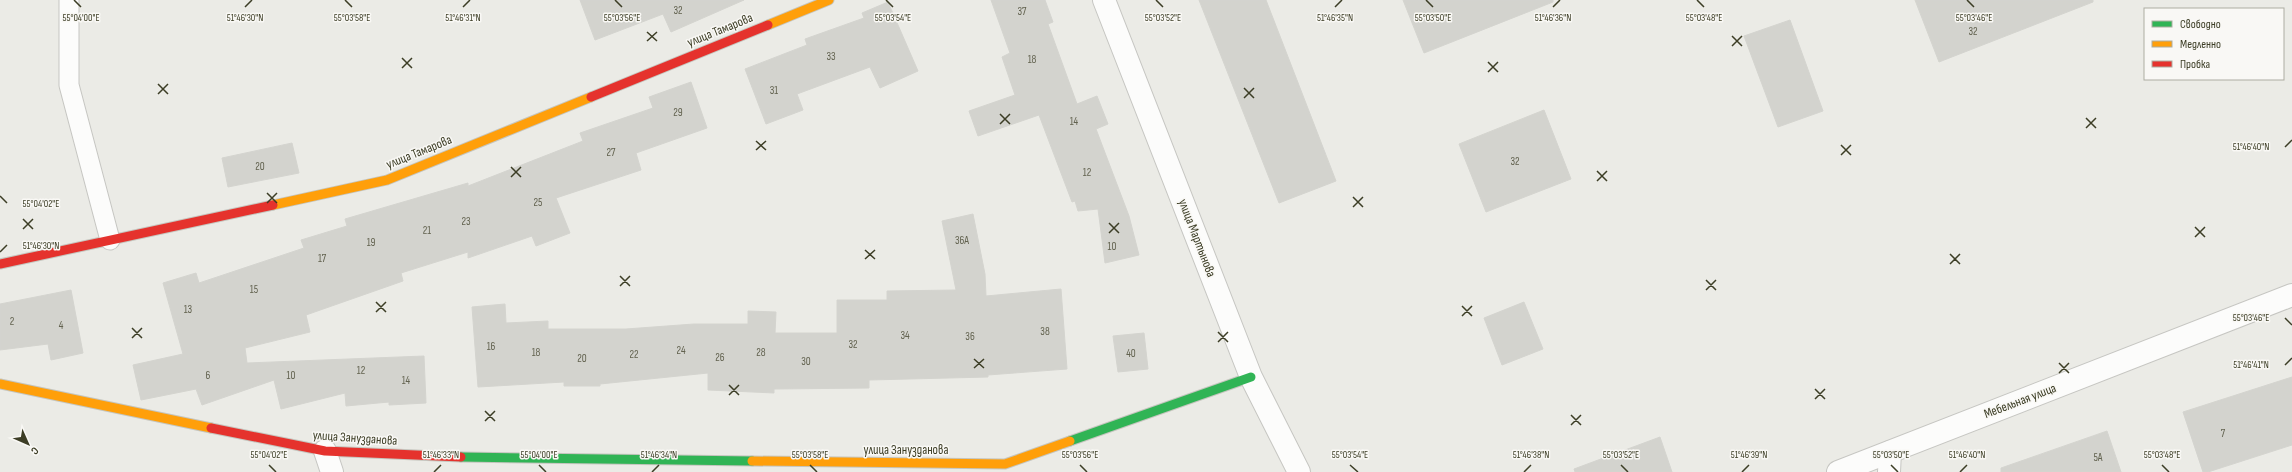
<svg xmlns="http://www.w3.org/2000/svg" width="2292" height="472" font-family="'Sofia Sans Condensed',sans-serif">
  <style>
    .building { fill: #d3d3ce; stroke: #d4d4cf }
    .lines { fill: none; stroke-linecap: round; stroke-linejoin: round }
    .lane-casing { stroke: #c6c6c2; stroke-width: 21 }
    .street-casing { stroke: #c6c6c2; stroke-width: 24 }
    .fast-casing { stroke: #c5c5be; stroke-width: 11 }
    .slow-casing { stroke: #c5c5be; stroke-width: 11 }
    .jam-casing { stroke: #c5c5be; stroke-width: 11 }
    .lane { stroke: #fcfcfb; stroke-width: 19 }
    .street { stroke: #fcfcfb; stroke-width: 22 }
    .fast { stroke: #30b455; stroke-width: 9 }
    .slow { stroke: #ff9f0a; stroke-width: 9 }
    .jam { stroke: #e5322d; stroke-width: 9 }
    .ticks { fill: none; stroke: #3c3d25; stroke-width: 1.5 }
    .labels { text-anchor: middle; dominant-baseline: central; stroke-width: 3; stroke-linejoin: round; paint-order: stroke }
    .number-label { font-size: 11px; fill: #62624f }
    .street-label { font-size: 13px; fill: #3c3d25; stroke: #f9f8f5 }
    .ticks-label { font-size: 10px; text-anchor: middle; fill: #3c3d25; stroke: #f9f8f5; stroke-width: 3; stroke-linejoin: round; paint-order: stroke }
  </style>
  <rect width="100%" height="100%" fill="#ebebe6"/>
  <!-- building -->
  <g class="building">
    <path d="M580,0H744L671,32L663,14L595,40Z"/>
    <path d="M991,0H1045L1053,22L1048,24L1077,104L1097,96L1108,124L1096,129L1129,216L1139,255L1105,263L1098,209L1078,211L1075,201L1072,202L1039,115L978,136L969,111L1015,95L1002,57L1010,53Z"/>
    <path d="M1199,0H1266L1336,181L1279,203Z"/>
    <path d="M1403,0H1553V2L1424,53Z"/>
    <path d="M1915,0H2093V2L1939,62Z"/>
    <path d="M888,2L918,71L880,88L870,67L797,94L803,110L766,124L745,69L807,45L805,39L864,18L862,13Z"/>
    <path d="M1790,20L1823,111L1778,127L1744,36Z"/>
    <path d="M691,82L707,128L636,153L641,170L556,198L570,233L536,246L532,236L468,258V252L401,273L403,281L306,315L310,332L245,348L247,363L424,356L426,403L389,405V402L346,406L345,393L281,409L274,380L202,405L196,389L141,400L133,365L183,354L163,283L196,273L199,283L304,248L301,240L347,226L345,219L468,183V186L583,141L580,133L653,108L649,97Z"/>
    <path d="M1544,110L1571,179L1486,212L1459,144Z"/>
    <path d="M292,143L299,173L228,187L222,158Z"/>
    <path d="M973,214L985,274L986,296L1061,289L1067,369L988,375V377L869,380V388L774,389V393L708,390V373L600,384V386H564V382L478,387L472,307L505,304L506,323L548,321V329H626L694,324H748V311L776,312L775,333H837V300H887V291L956,290L942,221Z"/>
    <path d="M71,290L83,353L51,360L48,344L0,350V304Z"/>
    <path d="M1524,302L1543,349L1502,365L1484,318Z"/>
    <path d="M1144,333L1148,369L1118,372L1113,336Z"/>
    <path d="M2292,377V445L2208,472H2203L2183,412Z"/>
    <path d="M2107,431L2121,472H2001V468Z"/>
    <path d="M1660,437L1672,472H1575L1574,469Z"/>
  </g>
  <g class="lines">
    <!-- lane casing -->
    <g class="lane-casing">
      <path id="lane" d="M69,0V85L110,240"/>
    </g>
    <!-- street casing -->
    <g class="street-casing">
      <g id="street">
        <path d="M1104,0L1251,377L1299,472"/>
        <path d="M325,451L332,472"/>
        <path d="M1838,472L2292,295"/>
        <path d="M1889,472L1890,452"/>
      </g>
    </g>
    <!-- fast casing -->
    <g class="fast-casing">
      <g id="fast">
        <path d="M1070,441L1251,377"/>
        <path d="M461,457L752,461"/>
      </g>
    </g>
    <!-- slow casing -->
    <g class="slow-casing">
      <g id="slow">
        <path d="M768,25L829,0"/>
        <path d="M273,205L387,180L591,97"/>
        <path d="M0,384L211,428"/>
        <path d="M752,461L1005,464L1070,441"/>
      </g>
    </g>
    <!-- jam casing -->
    <g class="jam-casing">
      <g id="jam">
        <path d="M591,97L768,25"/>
        <path d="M0,264L273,205"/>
        <path d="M211,428L325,451L461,457"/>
      </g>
    </g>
    <!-- lane -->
    <use href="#lane" class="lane"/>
    <!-- street -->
    <use href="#street" class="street"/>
    <!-- fast -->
    <use href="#fast" class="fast"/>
    <!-- slow -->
    <use href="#slow" class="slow"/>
    <!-- jam -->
    <use href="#jam" class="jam"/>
  </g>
  <!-- ticks -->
  <path class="ticks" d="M74,0L81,7M345,0L352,7M615,0L622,7M886,0L893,7M1156,0L1163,7M1426,0L1433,7M1697,0L1704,7M1967,0L1974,7M245,7L252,0M463,7L470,0M1335,7L1342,0M1553,7L1560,0M647,32L657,41M1732,36L1742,46M647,41L657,32M1732,46L1742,36M402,58L412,68M1488,62L1498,72M402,68L412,58M1488,72L1498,62M158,84L168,94M1244,88L1254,98M158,94L168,84M1244,98L1254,88M1000,114L1010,124M2086,118L2096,128M1000,124L1010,114M2086,128L2096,118M756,141L766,150M1841,145L1851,155M2285,147L2292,140M756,150L766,141M1841,155L1851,145M511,167L521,177M1597,171L1607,181M511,177L521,167M1597,181L1607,171M267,193L277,203M0,196L7,203M1353,197L1363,207M267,203L277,193M1353,207L1363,197M23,219L33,229M1109,223L1119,233M2195,227L2205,237M23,229L33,219M1109,233L1119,223M2195,237L2205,227M865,250L875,259M0,252L7,245M1950,254L1960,264M865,259L875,250M1950,264L1960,254M620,276L630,286M1706,280L1716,290M620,286L630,276M1706,290L1716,280M376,302L386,312M1462,306L1472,316M376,312L386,302M1462,316L1472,306M2285,318L2292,325M132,328L142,338M1218,332L1228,342M132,338L142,328M1218,342L1228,332M974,359L984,368M2059,363L2069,373M2285,365L2292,358M974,368L984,359M2059,373L2069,363M729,385L739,395M1815,389L1825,399M729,395L739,385M1815,399L1825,389M485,411L495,421M1571,415L1581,425M485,421L495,411M1571,425L1581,415M269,465L276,472M539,465L546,472M810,465L817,472M1080,465L1087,472M1350,465L1358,472M1621,465L1628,472M1891,465L1898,472M2162,465L2169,472M434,472L441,465M652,472L659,465M1524,472L1531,465M1742,472L1749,465M1960,472L1967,465"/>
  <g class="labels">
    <!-- number labels -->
    <g class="number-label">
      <text x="678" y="10">32</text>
      <text x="1022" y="11">37</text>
      <text x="1973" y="31">32</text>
      <text x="831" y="56">33</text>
      <text x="1032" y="59">18</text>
      <text x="774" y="90">31</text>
      <text x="678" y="112">29</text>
      <text x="1074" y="121">14</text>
      <text x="611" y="152">27</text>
      <text x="1515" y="161">32</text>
      <text x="260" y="166">20</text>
      <text x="1087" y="172">12</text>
      <text x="538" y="202">25</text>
      <text x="466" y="221">23</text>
      <text x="427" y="230">21</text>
      <text x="962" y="240">36А</text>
      <text x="371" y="242">19</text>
      <text x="1112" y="246">10</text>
      <text x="322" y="258">17</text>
      <text x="254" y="289">15</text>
      <text x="188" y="309">13</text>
      <text x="12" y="321">2</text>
      <text x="61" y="325">4</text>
      <text x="1045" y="331">38</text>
      <text x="905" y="335">34</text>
      <text x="970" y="336">36</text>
      <text x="853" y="344">32</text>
      <text x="491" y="346">16</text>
      <text x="681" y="350">24</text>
      <text x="536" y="352">18</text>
      <text x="761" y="352">28</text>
      <text x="1131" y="353">40</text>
      <text x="634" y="354">22</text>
      <text x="720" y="357">26</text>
      <text x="582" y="358">20</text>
      <text x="806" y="361">30</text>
      <text x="361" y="370">12</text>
      <text x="208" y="375">6</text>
      <text x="291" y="375">10</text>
      <text x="406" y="380">14</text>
      <text x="2223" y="433">7</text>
      <text x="2098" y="457">5А</text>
    </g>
    <!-- street labels -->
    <g class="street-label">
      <text transform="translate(720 30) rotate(-22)">улица Тамарова</text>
      <text transform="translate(419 152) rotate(-22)">улица Тамарова</text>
      <text transform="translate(1197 238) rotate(69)">улица Мартынова</text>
      <text transform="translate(2020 401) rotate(-21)">Мебельная улица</text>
      <text transform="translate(355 438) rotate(4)">улица Занузданова</text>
      <text x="906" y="450">улица Занузданова</text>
    </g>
  </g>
  <g class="ticks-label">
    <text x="81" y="21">55°04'00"E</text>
    <text x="245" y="21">51°46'30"N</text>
    <text x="352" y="21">55°03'58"E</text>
    <text x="463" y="21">51°46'31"N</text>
    <text x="622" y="21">55°03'56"E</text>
    <text x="893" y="21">55°03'54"E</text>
    <text x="1163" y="21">55°03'52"E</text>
    <text x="1335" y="21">51°46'35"N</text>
    <text x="1433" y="21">55°03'50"E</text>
    <text x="1553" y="21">51°46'36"N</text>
    <text x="1704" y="21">55°03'48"E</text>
    <text x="1974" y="21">55°03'46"E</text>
    <text x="2251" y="150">51°46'40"N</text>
    <text x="41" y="207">55°04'02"E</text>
    <text x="41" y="249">51°46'30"N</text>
    <text x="2251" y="321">55°03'46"E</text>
    <text x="2251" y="368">51°46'41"N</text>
    <text x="269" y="458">55°04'02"E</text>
    <text x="441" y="458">51°46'33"N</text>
    <text x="539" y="458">55°04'00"E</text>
    <text x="659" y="458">51°46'34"N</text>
    <text x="810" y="458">55°03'58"E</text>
    <text x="1080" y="458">55°03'56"E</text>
    <text x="1350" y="458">55°03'54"E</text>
    <text x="1531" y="458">51°46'38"N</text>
    <text x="1621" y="458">55°03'52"E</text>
    <text x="1749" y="458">51°46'39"N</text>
    <text x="1891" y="458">55°03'50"E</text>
    <text x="1967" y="458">51°46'40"N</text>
    <text x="2162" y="458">55°03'48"E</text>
  </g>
  <!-- legend -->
  <rect x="2144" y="8" width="140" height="72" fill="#f9f8f5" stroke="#adada2"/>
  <rect x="2152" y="21" width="20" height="6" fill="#30b455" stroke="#adada2"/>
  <text x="2180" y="28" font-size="12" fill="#3c3d25">Свободно</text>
  <rect x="2152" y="41" width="20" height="6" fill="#ff9f0a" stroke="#adada2"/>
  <text x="2180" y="48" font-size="12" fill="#3c3d25">Медленно</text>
  <rect x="2152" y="61" width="20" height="6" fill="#e5322d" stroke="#adada2"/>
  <text x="2180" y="68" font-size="12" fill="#3c3d25">Пробка</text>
  <!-- north arrow -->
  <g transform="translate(28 444) rotate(135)" stroke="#f9f8f5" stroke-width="3" paint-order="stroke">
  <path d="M0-3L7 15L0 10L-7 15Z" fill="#3c3d25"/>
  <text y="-6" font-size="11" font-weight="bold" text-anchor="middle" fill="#3c3d25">С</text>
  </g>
</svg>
